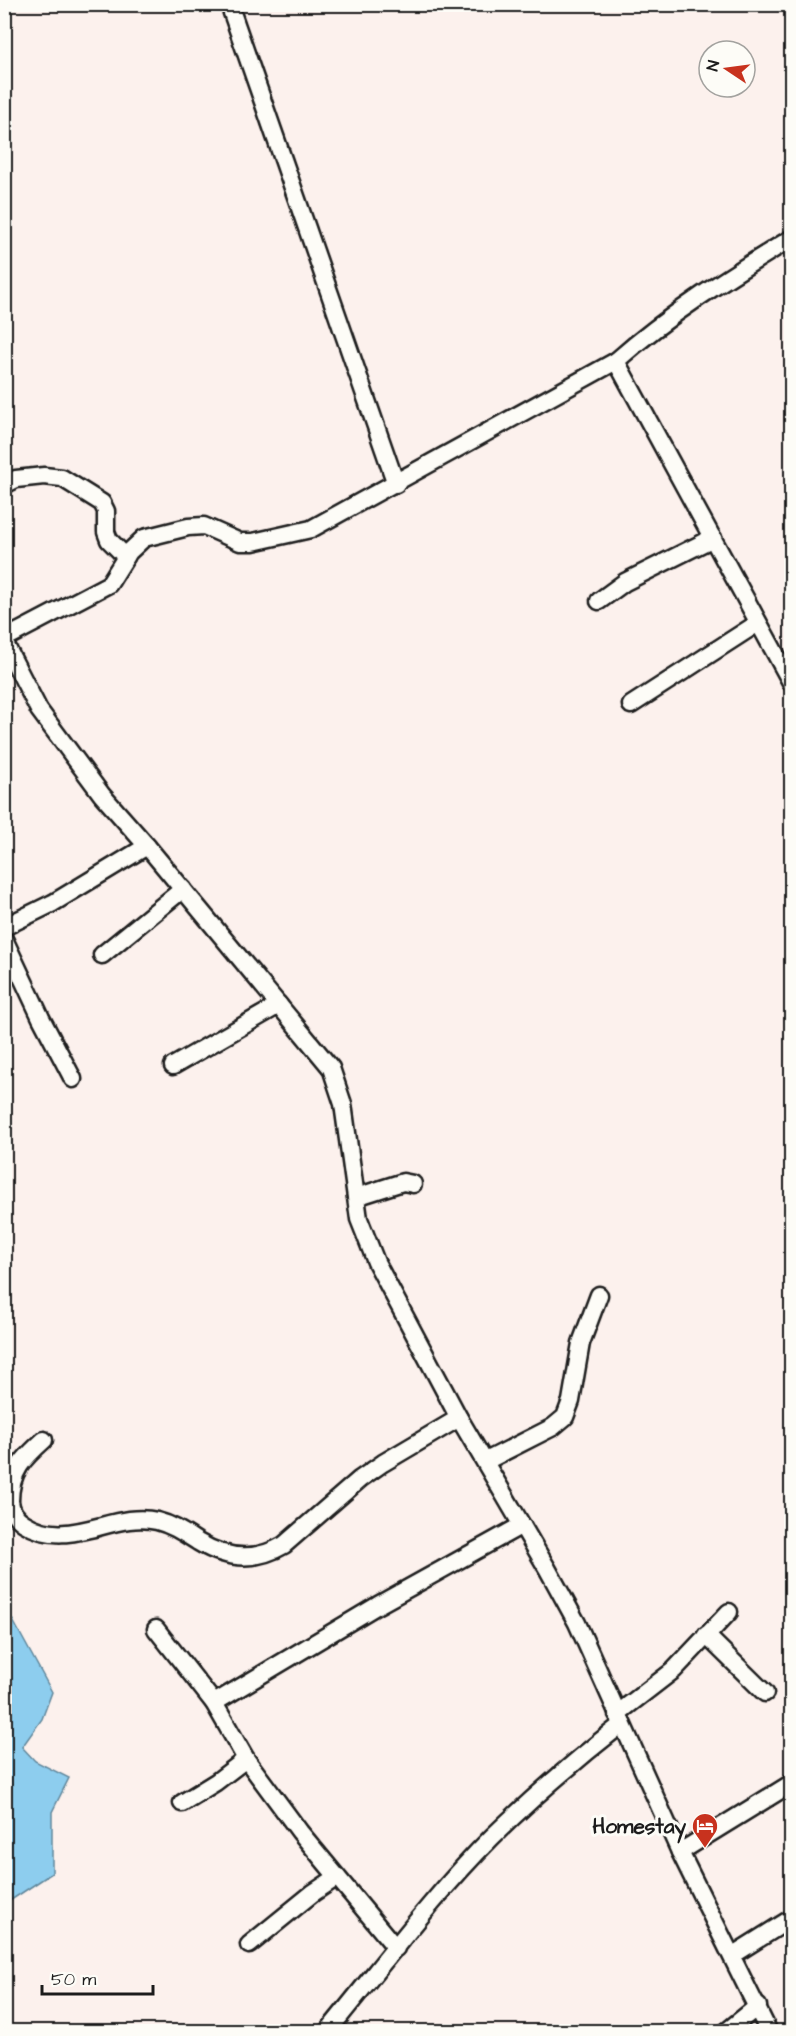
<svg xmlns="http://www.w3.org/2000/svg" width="796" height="2036" font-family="'Architects Daughter',sans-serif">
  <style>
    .water { fill: #8dcdee; stroke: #60869a; stroke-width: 1.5 }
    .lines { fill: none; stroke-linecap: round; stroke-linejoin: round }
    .minor-casing { stroke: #1c1c1c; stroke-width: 21 }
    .minor { stroke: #fdfcf7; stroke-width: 16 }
    .labels { text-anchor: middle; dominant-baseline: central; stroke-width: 6; stroke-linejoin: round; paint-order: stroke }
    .poi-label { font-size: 21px; font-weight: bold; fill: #1c1c1c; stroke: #fdfcf7; text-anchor: end }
  </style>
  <rect width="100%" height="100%" fill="#fcf1ed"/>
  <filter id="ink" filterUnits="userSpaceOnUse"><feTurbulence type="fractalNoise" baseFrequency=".0167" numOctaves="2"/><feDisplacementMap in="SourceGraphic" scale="12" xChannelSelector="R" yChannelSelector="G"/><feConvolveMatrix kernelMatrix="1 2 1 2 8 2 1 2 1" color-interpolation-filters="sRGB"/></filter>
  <g filter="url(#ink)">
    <!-- water -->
    <path class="water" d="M4,1604L52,1692L42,1719L22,1747L35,1761L69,1778L52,1812V1873L5,1904Z"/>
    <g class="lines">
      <!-- minor casing -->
      <g class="minor-casing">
        <g id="minor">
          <path d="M229,4L396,484"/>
          <path d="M616,361L792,684"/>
          <path d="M4,485L16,479L44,476L62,478L102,503L106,511V532L109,540L126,557"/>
          <path d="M599,601L625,582L713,538"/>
          <path d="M4,639L109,584L129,552L144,538L188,527L204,526L240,542H253L311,529L616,361C669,314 731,275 792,238"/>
          <path d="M4,642L39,710L102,795L147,846L331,1068L343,1104L359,1219L376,1262L459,1418L547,1568L577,1623L680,1852L769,2032"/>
          <path d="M631,705L758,623"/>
          <path d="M4,927L53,903L147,846"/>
          <path d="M4,939L41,1018L73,1079"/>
          <path d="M102,955L183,889"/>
          <path d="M173,1066L279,1005"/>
          <path d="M356,1197L403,1182L413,1184"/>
          <path d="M44,1440C24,1458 10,1471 10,1501C11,1511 15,1517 24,1523C69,1552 113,1510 157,1521C173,1525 184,1533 198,1542C226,1559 255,1562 284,1545L360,1479L383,1463L459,1418"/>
          <path d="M486,1461L553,1427L565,1417L571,1401L581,1343L599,1295"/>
          <path d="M156,1629L214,1703L246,1759L300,1832L396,1948"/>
          <path d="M706,1635L765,1693"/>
          <path d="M214,1703L378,1605L522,1525"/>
          <path d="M617,1714L674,1670L729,1612"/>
          <path d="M182,1803L216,1782L246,1759"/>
          <path d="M680,1852L792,1783"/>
          <path d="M249,1945L313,1893L337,1877"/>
          <path d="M733,1955L792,1918"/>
          <path d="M327,2032C380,1968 433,1896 492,1837C533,1797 577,1759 622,1724"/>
          <path d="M726,2032L758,2006"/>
        </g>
      </g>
      <!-- minor -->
      <use href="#minor" class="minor"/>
    </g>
  </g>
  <!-- icons -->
  <defs>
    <g id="hotel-pin" transform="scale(1.35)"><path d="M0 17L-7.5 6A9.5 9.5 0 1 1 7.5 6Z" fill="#c8321e" stroke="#fdfcf7"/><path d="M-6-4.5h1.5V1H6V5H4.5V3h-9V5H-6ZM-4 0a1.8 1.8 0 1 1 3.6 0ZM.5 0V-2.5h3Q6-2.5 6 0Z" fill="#fff"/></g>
  </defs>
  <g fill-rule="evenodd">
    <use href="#hotel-pin" x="705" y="1826"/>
  </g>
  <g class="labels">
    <!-- poi labels -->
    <g class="poi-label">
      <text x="686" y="1826">Homestay</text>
    </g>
  </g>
  <!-- margin -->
  <rect width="796" height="2036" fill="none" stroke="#fdfcf7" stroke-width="24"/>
  <rect x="12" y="12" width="772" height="2012" fill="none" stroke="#1c1c1c" stroke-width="2" filter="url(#ink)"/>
  <!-- north arrow -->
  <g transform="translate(727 69) rotate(283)"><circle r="28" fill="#fdfcf7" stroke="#a3a29f" stroke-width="1.5"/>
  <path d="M0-4.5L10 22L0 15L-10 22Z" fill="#c8321e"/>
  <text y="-9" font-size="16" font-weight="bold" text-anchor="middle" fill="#1c1c1c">N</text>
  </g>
  <!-- scale -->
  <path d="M42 1985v9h111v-9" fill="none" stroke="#1c1c1c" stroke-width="3"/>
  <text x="51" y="1985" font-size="18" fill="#1c1c1c" stroke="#fdfcf7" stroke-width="4.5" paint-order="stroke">50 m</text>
</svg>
